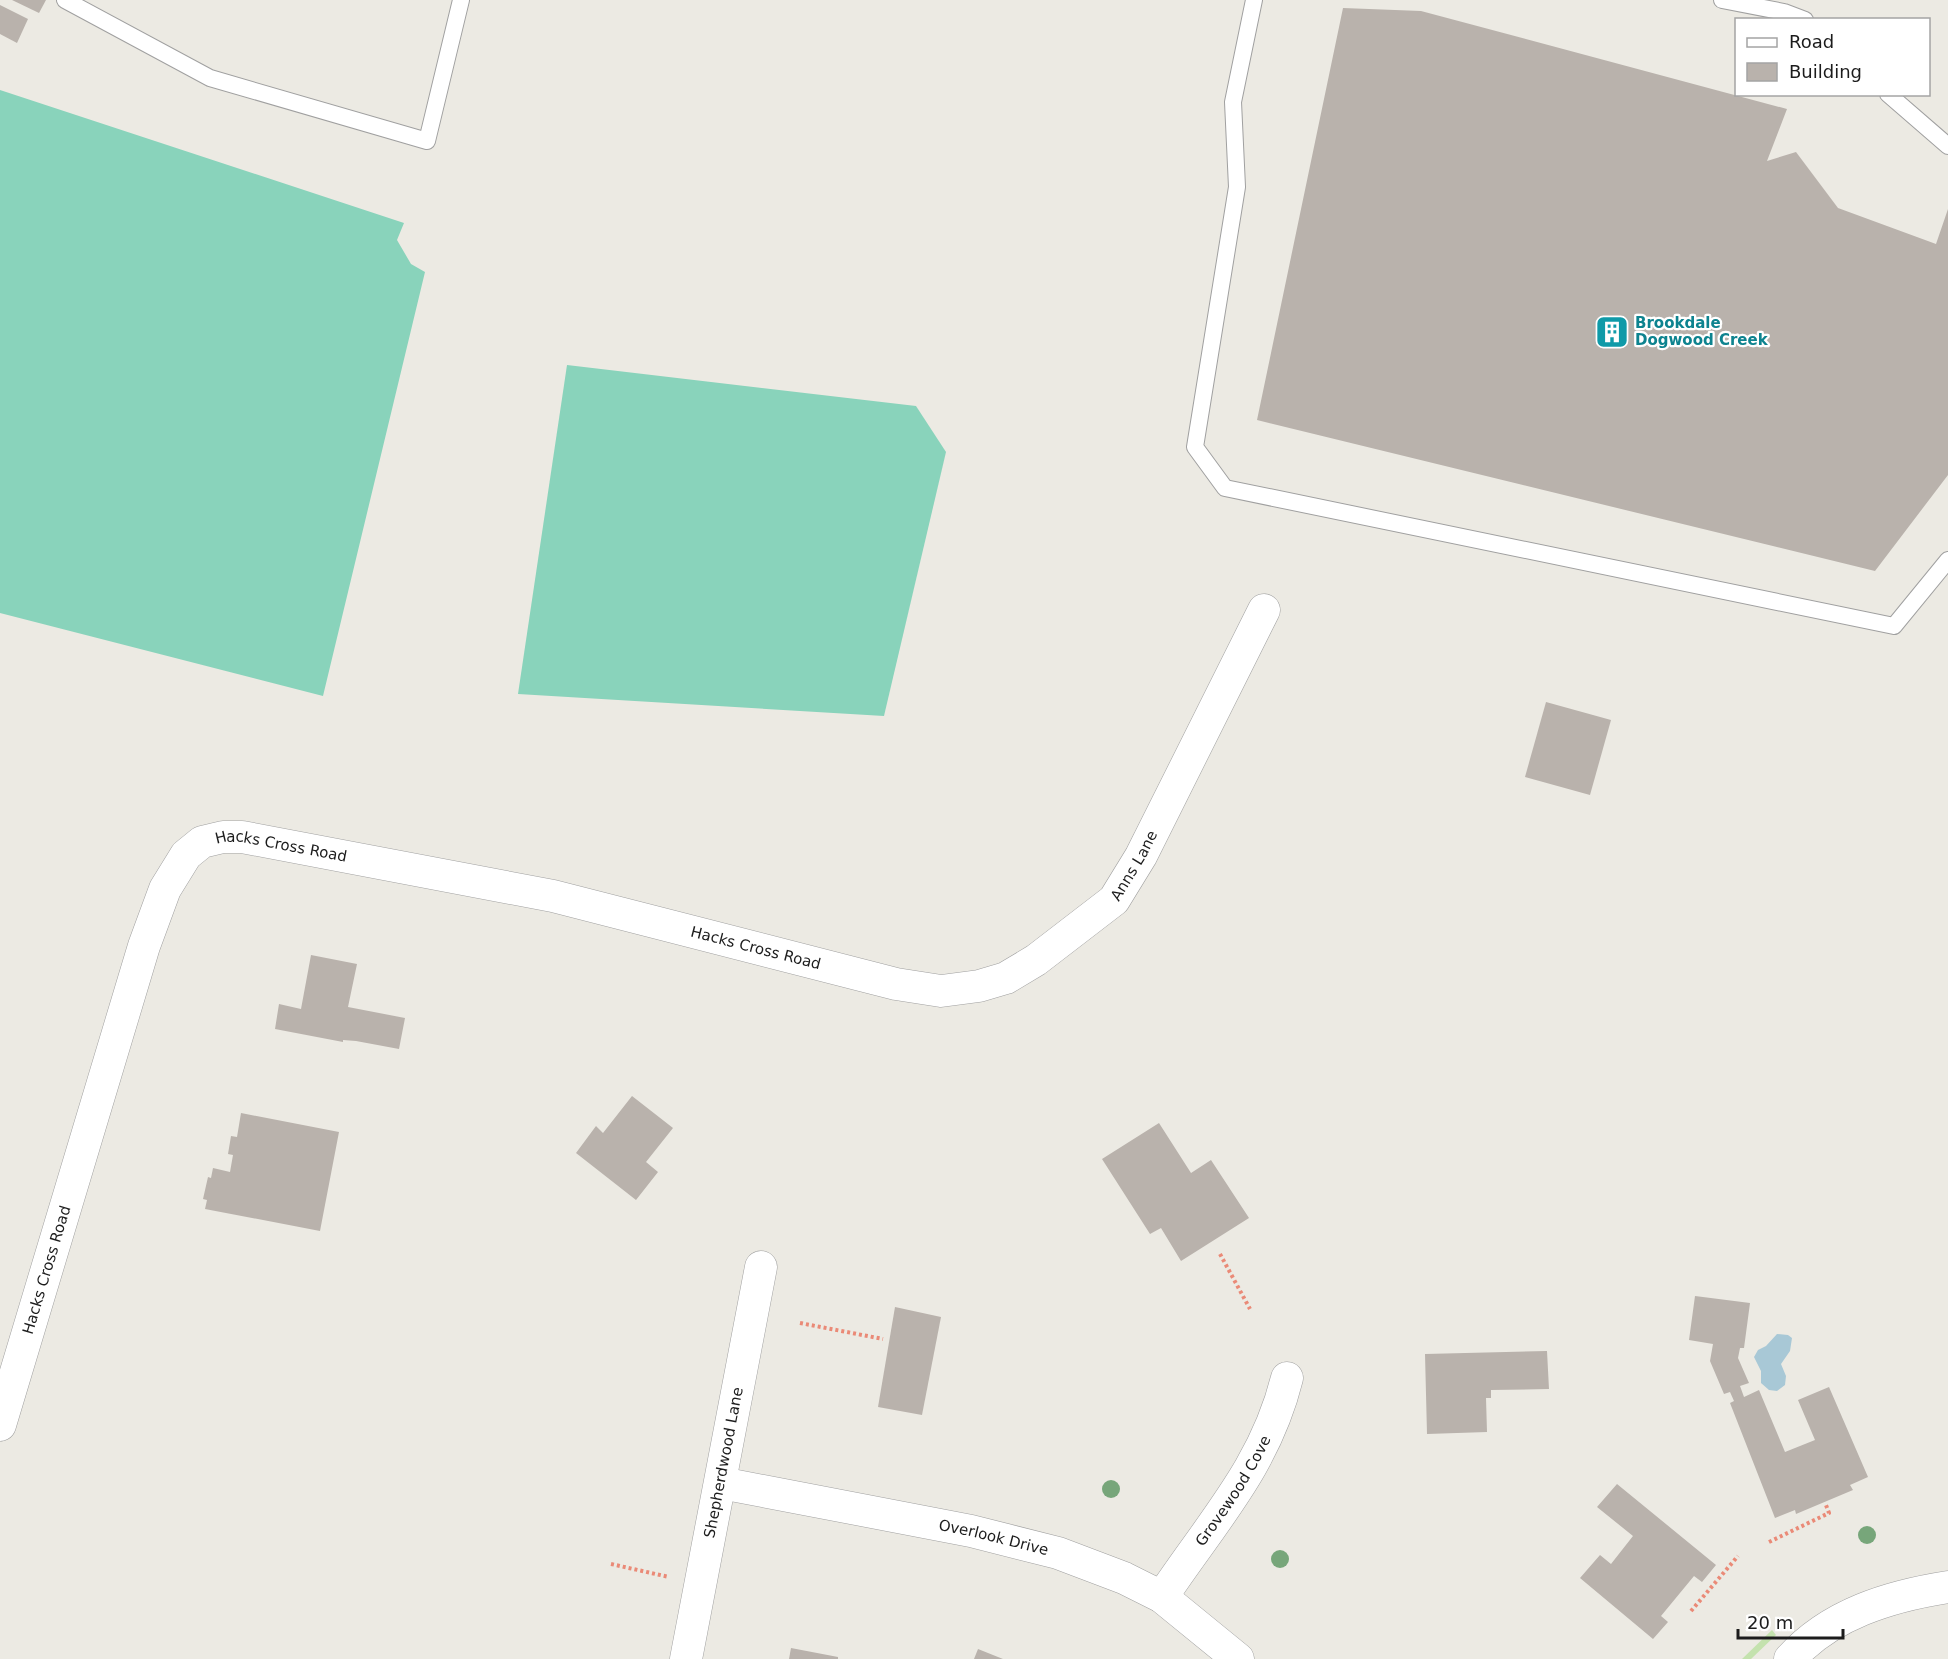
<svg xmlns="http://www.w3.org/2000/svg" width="1948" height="1659" font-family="'DejaVu Sans',sans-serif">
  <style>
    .grass { fill: #c4e2ae }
    .pitch { fill: #89d3bb }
    .water { fill: #a8c8d6 }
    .building { fill: #b9b2ac }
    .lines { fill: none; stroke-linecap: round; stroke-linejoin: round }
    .service-casing { stroke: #a0a0a0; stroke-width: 18 }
    .minor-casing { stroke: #a0a0a0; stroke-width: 33 }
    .path { stroke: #ea8a77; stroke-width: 4; stroke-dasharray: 3 3; stroke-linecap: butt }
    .service { stroke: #fff; stroke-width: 16 }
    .minor { stroke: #fff; stroke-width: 32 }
    .tree { fill: #77a67a }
    .labels { text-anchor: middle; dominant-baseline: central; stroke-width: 4.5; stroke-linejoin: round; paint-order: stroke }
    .culture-label { font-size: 15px; font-weight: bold; fill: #0d838f; stroke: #fff; text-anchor: start }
    .street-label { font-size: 15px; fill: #1c1c1c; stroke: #fff }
  </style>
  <rect width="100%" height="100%" fill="#eceae3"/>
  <!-- grass -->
  <path class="grass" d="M1772,1630L1776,1635L1751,1659H1742Z"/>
  <!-- pitch -->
  <g class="pitch">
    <path d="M0,90L404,223L397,240L411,264L425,272L323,696L0,613Z"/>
    <path d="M567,365L916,406L946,452L884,716L518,694Z"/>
  </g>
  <!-- water -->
  <path class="water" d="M1777,1334L1788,1335L1792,1338L1790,1351L1781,1364L1786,1376L1785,1385L1777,1391L1769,1390L1761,1383V1371L1754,1357L1758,1350L1766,1346Z"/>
  <!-- building -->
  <g class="building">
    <path d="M12,0H46L39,13Z"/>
    <path d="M0,5L28,19L17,43L0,34Z"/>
    <path d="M1343,8L1421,11L1787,109L1767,161L1796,152L1838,208L1936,244L1948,209V475L1875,571L1257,420Z"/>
    <path d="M1546,702L1611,720L1590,795L1525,777Z"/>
    <path d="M311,955L357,964L348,1007L405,1018L399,1049L356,1041L343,1040V1042L275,1029L279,1004L301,1009Z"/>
    <path d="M632,1096L673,1128L646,1162L658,1172L636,1200L576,1153L596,1126L603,1133Z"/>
    <path d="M241,1113L339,1132L320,1231L205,1209L207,1200L203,1199L208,1177L211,1178L213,1168L230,1172L233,1155L228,1154L231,1136L237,1137Z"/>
    <path d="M1159,1123L1191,1173L1211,1160L1249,1218L1181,1261L1161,1228L1150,1234L1102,1159Z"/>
    <path d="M1695,1296L1750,1303L1744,1348H1740L1738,1358L1749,1383L1740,1386L1744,1397L1759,1390L1785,1452L1815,1440L1798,1400L1829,1387L1868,1477L1850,1485L1853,1490L1796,1514L1795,1510L1775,1518L1730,1403L1734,1401L1730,1392L1724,1394L1710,1361L1713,1344L1689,1340Z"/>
    <path d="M895,1307L941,1317L922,1415L878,1407Z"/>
    <path d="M1547,1351L1549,1389L1491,1390V1398H1486L1487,1432L1427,1434L1425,1354Z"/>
    <path d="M1617,1484L1716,1565L1702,1582L1694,1576L1661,1616L1668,1622L1653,1639L1580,1578L1600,1555L1611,1564L1633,1536L1597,1507Z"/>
    <path d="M791,1648L838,1657V1659H789Z"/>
    <path d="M978,1649L1003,1659H974Z"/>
  </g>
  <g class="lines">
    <!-- service casing -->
    <g class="service-casing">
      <g id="service">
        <path d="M65,0L210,78L427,141L461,0"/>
        <path d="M1254,0L1233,102L1237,187L1195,447L1225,488L1894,626L1948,560"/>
        <path d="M1722,0L1784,12L1805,20"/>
        <path d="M1888,94L1948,146"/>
      </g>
    </g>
    <!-- minor casing -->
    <g class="minor-casing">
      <g id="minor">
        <path id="s1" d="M0,1425L144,946L165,889L186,855L202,842L223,837H242L553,896L896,984L941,991L979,986L1006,978L1036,960L1114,900L1141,856L1264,610"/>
        <path id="s2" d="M721,1483L971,1531L1058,1553L1124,1578L1162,1597L1238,1659"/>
        <path id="s3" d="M1162,1597C1211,1523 1265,1467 1287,1378"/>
        <path id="s4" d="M686,1659L761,1267"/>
        <path d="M1790,1659C1830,1614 1890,1596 1948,1587"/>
      </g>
    </g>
    <!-- path -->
    <g class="path">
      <path d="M1220,1254L1250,1309"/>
      <path d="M800,1323L883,1339"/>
      <path d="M1769,1542L1829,1513L1826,1505"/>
      <path d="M611,1564L669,1577"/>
      <path d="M1691,1611L1738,1556"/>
    </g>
    <!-- service -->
    <use href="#service" class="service"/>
    <!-- minor -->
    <use href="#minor" class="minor"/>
  </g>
  <!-- trees -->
  <g class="tree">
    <circle cx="1111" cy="1489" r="9"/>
    <circle cx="1867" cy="1535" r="9"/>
    <circle cx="1280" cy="1559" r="9"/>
  </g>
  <!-- icons -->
  <defs>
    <g id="building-square" transform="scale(1.725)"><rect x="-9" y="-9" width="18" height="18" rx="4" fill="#0f9aa8" stroke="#fff"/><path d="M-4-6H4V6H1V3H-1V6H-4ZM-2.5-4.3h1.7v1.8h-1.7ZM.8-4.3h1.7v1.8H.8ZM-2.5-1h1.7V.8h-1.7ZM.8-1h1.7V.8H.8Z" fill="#fff"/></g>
  </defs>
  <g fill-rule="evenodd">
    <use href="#building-square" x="1612" y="332"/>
  </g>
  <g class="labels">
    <!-- culture labels -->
    <g class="culture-label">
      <text x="1635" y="323">Brookdale<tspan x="1635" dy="17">Dogwood Creek</tspan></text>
    </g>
    <!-- street labels -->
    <g class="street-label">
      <text stroke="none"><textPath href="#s1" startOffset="702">Hacks Cross Road</textPath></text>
      <text stroke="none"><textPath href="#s1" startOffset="1618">Anns Lane</textPath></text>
      <text stroke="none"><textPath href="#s1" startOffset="1188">Hacks Cross Road</textPath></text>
      <text stroke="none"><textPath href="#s1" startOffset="162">Hacks Cross Road</textPath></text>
      <text stroke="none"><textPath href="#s4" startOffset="200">Shepherdwood Lane</textPath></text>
      <text stroke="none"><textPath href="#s3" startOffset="128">Grovewood Cove</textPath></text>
      <text stroke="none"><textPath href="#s2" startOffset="278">Overlook Drive</textPath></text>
    </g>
  </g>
  <!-- legend -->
  <rect x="1735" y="18" width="195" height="78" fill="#ffffff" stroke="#a4a4a4" stroke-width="1.5"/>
  <rect x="1747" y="38" width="30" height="9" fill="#ffffff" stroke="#a4a4a4" stroke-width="1.5"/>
  <text x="1789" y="48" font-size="18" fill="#1c1c1c">Road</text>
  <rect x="1747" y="63" width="30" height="18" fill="#b9b2ac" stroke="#a4a4a4" stroke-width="1.5"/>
  <text x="1789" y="78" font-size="18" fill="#1c1c1c">Building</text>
  <!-- scale -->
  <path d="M1738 1629v9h105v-9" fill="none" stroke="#1c1c1c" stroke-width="3"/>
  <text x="1747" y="1629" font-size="18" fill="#1c1c1c" stroke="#ffffff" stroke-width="4.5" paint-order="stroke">20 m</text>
</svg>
